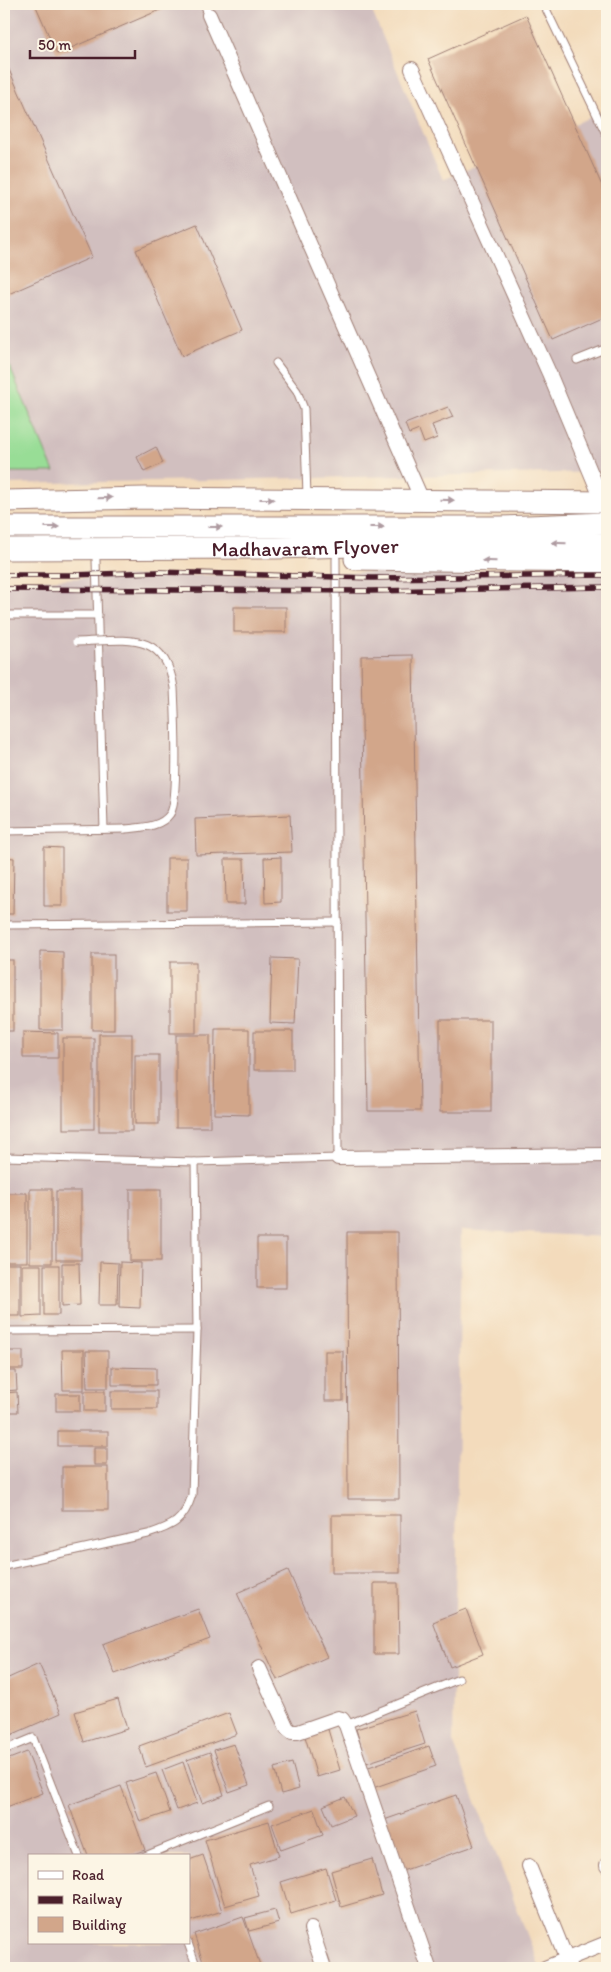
<svg xmlns="http://www.w3.org/2000/svg" width="611" height="1972" font-family="Itim,sans-serif">
  <style>
    .industrial { fill: #d1bfbf; fill-rule: evenodd }
    .green { fill: #98dd96; stroke: #717e60 }
    .building { fill: #d2a68a }
    .lines { fill: none; stroke-linecap: round; stroke-linejoin: round }
    .service-casing { stroke: #9e7d74; stroke-width: 9 }
    .minor-casing { stroke: #9e7d74; stroke-width: 16 }
    .primary-casing { stroke: #9e7d74; stroke-width: 23 }
    .service { stroke: #fff; stroke-width: 7 }
    .minor { stroke: #fff; stroke-width: 14 }
    .primary { stroke: #fff; stroke-width: 21 }
    .rail-casing { stroke: #4a1f2b; stroke-width: 5.5 }
    .rail { stroke: #fcf5e5; stroke-width: 4; stroke-dasharray: 11; stroke-linecap: butt }
    .service-bridge-casing { stroke: #9e7d74; stroke-width: 9; stroke-linecap: butt }
    .service-bridge { stroke: #fff; stroke-width: 7 }
    .oneway { fill: #ae9aa0 }
    .labels { text-anchor: middle; dominant-baseline: central; stroke-width: 5; stroke-linejoin: round; paint-order: stroke }
    .street-label { font-size: 21px; fill: #4a1f2b; stroke: #fcf5e5 }
  </style>
  <rect width="100%" height="100%" fill="#fcf5e5"/>
  <filter id="ink" filterUnits="userSpaceOnUse"><feTurbulence type="fractalNoise" baseFrequency=".02" numOctaves="2"/><feDisplacementMap in="SourceGraphic" scale="10" xChannelSelector="R" yChannelSelector="G"/><feConvolveMatrix kernelMatrix="1 2 1 2 8 2 1 2 1" color-interpolation-filters="sRGB"/></filter>
  <filter id="wash" filterUnits="userSpaceOnUse"><feTurbulence type="fractalNoise" baseFrequency=".0096" numOctaves="4" result="noise"/><feDisplacementMap in="SourceGraphic" scale="20" xChannelSelector="R" yChannelSelector="G"/><feGaussianBlur stdDeviation="1.12" result="paint"/><feColorMatrix in="noise" values="0 0 0 0 0 0 0 0 0 0 0 0 0 0 0 0 0 1.4 0 .05"/><feComposite in="paint" operator="in"/></filter>
  <g filter="url(#wash)">
    <rect width="100%" height="100%" fill="#f3dbbc"/>
    <!-- industrial -->
    <g class="industrial">
      <path d="M4,4H369L443,180L607,110V472L4,484Z"/>
      <path d="M607,568V1237L461,1230L453,1742L540,1968H4V582L99,577ZM29,1856H189V1943H29Z"/>
    </g>
    <!-- green -->
    <path class="green" d="M4,353L54,472H4Z"/>
    <g id="blocks">
      <!-- building -->
      <g class="building">
        <path d="M35,4H160L162,9L57,54Z"/>
        <path d="M526,15L607,197V316L553,340L428,59Z"/>
        <path d="M6,63L92,257L4,296V64Z"/>
        <path d="M197,224L242,330L182,356L136,250Z"/>
        <path d="M448,407L453,417L432,425L437,438L424,443L419,430L409,434L405,424Z"/>
        <path d="M156,447L163,463L144,472L137,457Z"/>
        <rect x="234" y="607" width="52" height="25"/>
        <path d="M413,655L420,1111H368L361,656Z"/>
        <path d="M290,815L292,852L196,855L195,819Z"/>
        <path d="M44,847L62,848V906H44Z"/>
        <path d="M4,857L14,858L13,914H4Z"/>
        <path d="M281,857V902L265,903L264,858Z"/>
        <rect x="167" y="858" width="20" height="53"/>
        <path d="M225,859H244L245,904H226Z"/>
        <path d="M40,951L63,952V1030H40Z"/>
        <rect x="92" y="954" width="22" height="76"/>
        <path d="M272,958L298,959L295,1024L270,1023Z"/>
        <rect x="4" y="960" width="9" height="71"/>
        <rect x="170" y="962" width="26" height="71"/>
        <rect x="440" y="1020" width="51" height="92"/>
        <path d="M215,1029H249V1115L214,1114Z"/>
        <rect x="254" y="1031" width="39" height="39"/>
        <path d="M23,1032L58,1033V1058H23Z"/>
        <rect x="99" y="1034" width="33" height="97"/>
        <rect x="176" y="1035" width="34" height="92"/>
        <rect x="63" y="1038" width="31" height="91"/>
        <rect x="135" y="1055" width="24" height="69"/>
        <rect x="30" y="1189" width="22" height="74"/>
        <rect x="130" y="1189" width="31" height="72"/>
        <rect x="56" y="1191" width="25" height="69"/>
        <rect x="5" y="1193" width="22" height="69"/>
        <path d="M347,1232H398L399,1499H348Z"/>
        <rect x="257" y="1238" width="29" height="50"/>
        <path d="M100,1262L118,1263L117,1305H99Z"/>
        <path d="M120,1262L141,1263L140,1308L119,1307Z"/>
        <path d="M62,1263H79L80,1305L62,1306Z"/>
        <rect x="4" y="1264" width="16" height="52"/>
        <path d="M22,1265H41V1316L22,1317Z"/>
        <rect x="44" y="1265" width="15" height="50"/>
        <path d="M62,1350H84V1390H63Z"/>
        <rect x="4" y="1351" width="19" height="18"/>
        <path d="M86,1351H108V1388H87Z"/>
        <rect x="325" y="1351" width="18" height="50"/>
        <path d="M112,1367L156,1368V1385H112Z"/>
        <path d="M4,1371H16L17,1390L4,1391Z"/>
        <rect x="84" y="1391" width="21" height="20"/>
        <rect x="111" y="1391" width="46" height="18"/>
        <path d="M17,1392L18,1412H4V1393Z"/>
        <rect x="56" y="1394" width="24" height="17"/>
        <rect x="58" y="1431" width="50" height="15"/>
        <rect x="94" y="1448" width="13" height="17"/>
        <rect x="62" y="1467" width="46" height="43"/>
        <rect x="332" y="1515" width="68" height="58"/>
        <path d="M288,1570L327,1657L277,1680L237,1593Z"/>
        <path d="M374,1583H398L399,1654H374Z"/>
        <path d="M198,1609L210,1639L115,1674L103,1644Z"/>
        <path d="M466,1609L483,1654L450,1667L433,1622Z"/>
        <path d="M39,1664L61,1713L4,1738V1680Z"/>
        <path d="M118,1699L127,1729L84,1742L75,1712Z"/>
        <path d="M415,1711L425,1744L366,1763L356,1729Z"/>
        <path d="M229,1713L237,1734L146,1767L139,1746Z"/>
        <path d="M327,1726L340,1770L317,1777L304,1733Z"/>
        <path d="M234,1744L249,1785L229,1792L214,1750Z"/>
        <path d="M429,1746L436,1766L370,1789L363,1769Z"/>
        <path d="M27,1752L43,1793L4,1808V1761Z"/>
        <path d="M210,1752L224,1795L202,1803L187,1760Z"/>
        <path d="M183,1762L197,1803L177,1810L162,1770Z"/>
        <path d="M292,1763L299,1789L281,1794L274,1768Z"/>
        <path d="M156,1773L170,1812L140,1822L126,1783Z"/>
        <path d="M121,1786L145,1850L128,1856H88L69,1805Z"/>
        <path d="M456,1795L474,1846L402,1871L384,1820Z"/>
        <path d="M345,1797L354,1816L331,1825L323,1806Z"/>
        <path d="M314,1809L323,1835L281,1850L272,1824Z"/>
        <path d="M269,1821L279,1856L250,1865L259,1896L225,1906L205,1840Z"/>
        <path d="M203,1855L222,1911L191,1921L189,1915V1860Z"/>
        <path d="M372,1859L382,1895L341,1907L331,1871Z"/>
        <path d="M326,1868L336,1900L291,1914L281,1882Z"/>
        <path d="M275,1910L279,1923L249,1931L245,1918Z"/>
        <path d="M243,1917L261,1968H205L194,1934Z"/>
      </g>
    </g>
  </g>
  <g filter="url(#ink)">
    <use href="#blocks" fill-opacity="0" stroke="#9e7d74" stroke-width="1"/>
    <g class="lines">
      <!-- service casing -->
      <g class="service-casing">
        <g id="service">
          <path d="M204,4L209,15"/>
          <path d="M546,9L607,136"/>
          <path d="M577,360L607,348"/>
          <path d="M276,363L297,391L304,409L307,496"/>
          <path d="M96,560L104,829"/>
          <path d="M4,615H98"/>
          <path d="M4,831L125,829"/>
          <path d="M4,925L338,922"/>
          <path d="M4,1157L195,1162L338,1158L336,559"/>
          <path d="M4,1331L197,1330"/>
          <path d="M4,1566L148,1534C173,1526 184,1521 192,1495L197,1330L195,1162"/>
          <path d="M346,1725L459,1679"/>
          <path d="M4,1750L33,1738L79,1856"/>
          <path d="M145,1856L269,1806"/>
          <path d="M188,1943L197,1968"/>
        </g>
      </g>
      <!-- minor casing -->
      <g class="minor-casing">
        <g id="minor">
          <path d="M209,15L422,500"/>
          <path d="M412,69L549,373L603,502"/>
          <path d="M338,1158L607,1155"/>
          <path d="M259,1668L287,1728L292,1732H298L338,1718L342,1719L346,1725L429,1968"/>
          <path d="M607,1865V1866"/>
          <path d="M529,1866L570,1968"/>
          <path d="M311,1929L324,1968"/>
          <path d="M545,1968L607,1943"/>
        </g>
      </g>
      <!-- primary casing -->
      <g class="primary-casing">
        <g id="primary">
          <path d="M4,501L145,498L607,502"/>
          <path d="M4,527H502L607,523"/>
          <path id="s1" d="M4,549L275,548L516,542L607,544"/>
          <path d="M355,559L607,562"/>
        </g>
      </g>
      <!-- service -->
      <use href="#service" class="service"/>
      <!-- minor -->
      <use href="#minor" class="minor"/>
      <!-- primary -->
      <use href="#primary" class="primary"/>
      <!-- rail casing -->
      <g class="rail-casing">
        <g id="rail">
          <path d="M4,575H72L158,572L372,578L607,575"/>
          <path d="M4,589L370,591L607,587"/>
        </g>
      </g>
      <!-- rail -->
      <use href="#rail" class="rail"/>
      <!-- service-bridge casing -->
      <g class="service-bridge-casing">
        <path id="service-bridge" d="M76,642C123,641 165,628 174,688C175,709 179,802 170,814C160,828 141,827 125,829"/>
      </g>
      <!-- service-bridge -->
      <use href="#service-bridge" class="service-bridge"/>
    </g>
    <!-- one-way arrows -->
    <defs><path id="oneway-solid" d="M-6-.8H1V-3.2L6.5 0L1 3.2V.8H-6Z" transform="scale(1.25)"/></defs>
    <g class="oneway">
      <use href="#oneway-solid" transform="translate(105 498) rotate(-1)"/>
      <use href="#oneway-solid" transform="translate(267 499)"/>
      <use href="#oneway-solid" transform="translate(447 500) rotate(1)"/>
      <use href="#oneway-solid" transform="translate(52 527)"/>
      <use href="#oneway-solid" transform="translate(215 527)"/>
      <use href="#oneway-solid" transform="translate(377 527)"/>
      <use href="#oneway-solid" transform="translate(559 543) rotate(-179)"/>
      <use href="#oneway-solid" transform="translate(489 561) rotate(-179)"/>
    </g>
  </g>
  <g class="labels">
    <!-- street labels -->
    <g class="street-label">
      <text stroke="none"><textPath href="#s1" startOffset="301">Madhavaram Flyover</textPath></text>
    </g>
  </g>
  <!-- margin -->
  <rect width="611" height="1972" fill="none" stroke="#fcf5e5" stroke-width="20"/>
  <!-- legend -->
  <rect x="28" y="1854" width="162" height="90" fill="#fcf5e5" stroke="#b59f9b"/>
  <rect x="38" y="1871" width="25" height="8" fill="#ffffff" stroke="#b59f9b"/>
  <text x="72" y="1880" font-size="15" fill="#4a1f2b">Road</text>
  <rect x="38" y="1896" width="25" height="8" fill="#4a1f2b" stroke="#b59f9b"/>
  <text x="72" y="1904" font-size="15" fill="#4a1f2b">Railway</text>
  <rect x="38" y="1917" width="25" height="15" fill="#d2a68a" stroke="#b59f9b"/>
  <text x="72" y="1930" font-size="15" fill="#4a1f2b">Building</text>
  <!-- scale -->
  <path d="M30 50v8h105v-8" fill="none" stroke="#4a1f2b" stroke-width="2.5"/>
  <text x="38" y="50" font-size="15" fill="#4a1f2b" stroke="#fcf5e5" stroke-width="4" paint-order="stroke">50 m</text>
</svg>
